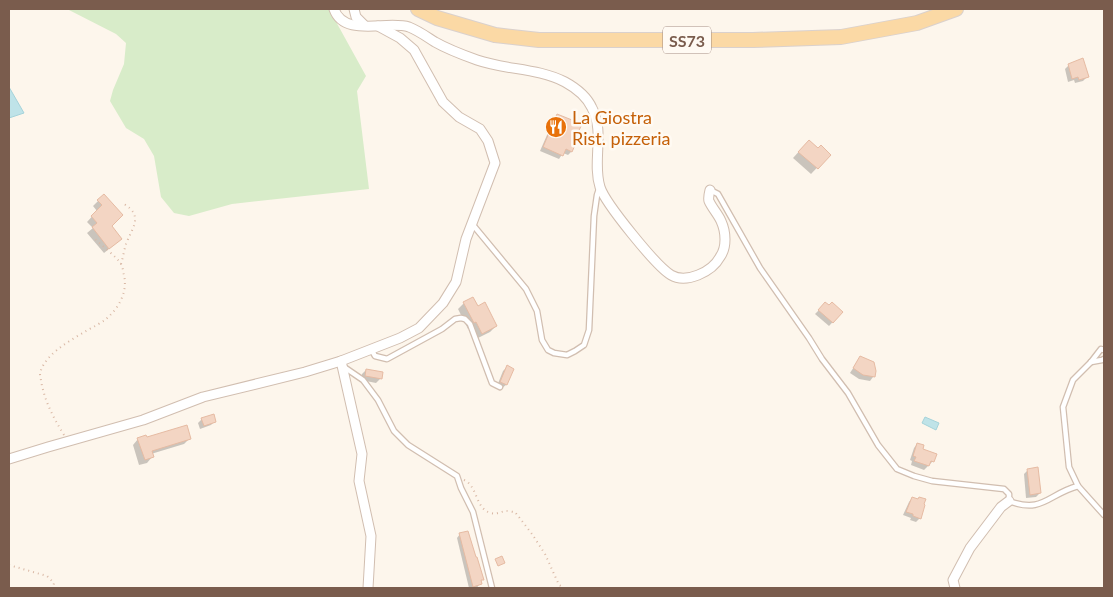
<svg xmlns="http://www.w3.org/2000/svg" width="1113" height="597" font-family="Lato,sans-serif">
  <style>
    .green { fill: #d8ecc9 }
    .water { fill: #bfe3e8; stroke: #a5d3da }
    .shadow { fill: #0003 }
    .building { fill: #f3d5c3; stroke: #e6bba3 }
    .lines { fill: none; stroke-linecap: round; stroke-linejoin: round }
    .service-casing { stroke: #d1beb0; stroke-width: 7 }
    .minor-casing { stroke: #d1beb0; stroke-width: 11 }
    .primary-casing { stroke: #dad1cd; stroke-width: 16 }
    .path { stroke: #d9b8a5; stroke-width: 2; stroke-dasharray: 1 4; stroke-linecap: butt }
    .service { stroke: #fff; stroke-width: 4.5 }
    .minor { stroke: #fff; stroke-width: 9 }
    .primary { stroke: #fbd9a5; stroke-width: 14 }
    .labels { text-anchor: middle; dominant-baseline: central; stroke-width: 5; stroke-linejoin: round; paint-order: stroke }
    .shield { fill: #fffaf3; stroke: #a28b7f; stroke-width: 1 }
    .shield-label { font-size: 16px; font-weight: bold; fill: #7a5c4d }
    .food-label { font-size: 18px; fill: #c56008; stroke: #fffaf3; text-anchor: start }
  </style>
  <rect width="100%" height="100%" fill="#fdf6ec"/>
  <!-- green -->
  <path class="green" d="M67,9H329L366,76L357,91L369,189L232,204L189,216L174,213L161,197L154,156L144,139L126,128L110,101L113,90L124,64L126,43L116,34Z"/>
  <!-- water -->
  <g class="water">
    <path d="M9,87L24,113L9,118Z"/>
    <path d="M925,417L939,423L936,430L922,423Z"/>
  </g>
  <!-- shadow -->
  <g class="shadow">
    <path d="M1069,65L1087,77L1083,81L1075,83L1074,80L1068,82L1065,69Z"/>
    <path d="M557,115L574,138L571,152L568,155L563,153L559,159L540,151L554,119Z"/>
    <path d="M803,147L818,149L829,155L811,174L793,158Z"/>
    <path d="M104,195L110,226L115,244L104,253L87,233L93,228L87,222L97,211L93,206Z"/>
    <path d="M464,303L477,308L496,326L490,332L476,339L470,328L468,329L458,309Z"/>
    <path d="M825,304L842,312L829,326L815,314Z"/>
    <path d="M857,362L875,371L873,377L870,381L859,379L850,373Z"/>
    <path d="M507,367L506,385L502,388L497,386L503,371Z"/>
    <path d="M366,370L380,379L376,383L361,380L362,374Z"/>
    <path d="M202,419L215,421L211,425L200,429L198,423Z"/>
    <path d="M190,438L184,444L151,454L152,457L147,463L139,465L133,445L138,439Z"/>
    <path d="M917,444L933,461L924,470L911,465L912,461L910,460L914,448Z"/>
    <path d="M1028,470L1040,493L1036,497L1026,498L1024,474Z"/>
    <path d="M912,498L920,518L916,522L910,520L911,518L903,515L909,502Z"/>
    <path d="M460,534L482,579L477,588H469L457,538Z"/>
  </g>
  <!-- building -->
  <g class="building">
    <path d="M1083,58L1089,77L1079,80L1078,77L1072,79L1068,64Z"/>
    <path d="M557,114L582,124L576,137L578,138L572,152L566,149L563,156L543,147Z"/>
    <path d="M809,140L818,148L821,145L831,155L818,169L798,152Z"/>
    <path d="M104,194L123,215L112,226L122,239L109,249L92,227L97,223L91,216L102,205L97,200Z"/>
    <path d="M473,297L478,306L485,302L497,326L482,334L476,322L474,323L463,302Z"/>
    <path d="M825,302L829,305L832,302L843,312L833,323L818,310Z"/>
    <path d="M860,356L874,362L876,371L875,377L863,375L853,368Z"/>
    <path d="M507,365L514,369L507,385L500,382Z"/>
    <path d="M366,369L383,372L382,379L365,376Z"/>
    <path d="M214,414L216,422L204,426L201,418Z"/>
    <path d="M187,425L191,439L152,451L154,457L145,460L137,438L146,435L147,437Z"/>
    <path d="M917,443L924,445L923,449L937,454L934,462L931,461L929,466L914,461L916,457L913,456Z"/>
    <path d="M1038,467L1041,493L1030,495L1027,469Z"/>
    <path d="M912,497L918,499L919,497L926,499L924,504L925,505L921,519L913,516V514L906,512Z"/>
    <path d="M468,531L476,557H477L484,580H481L482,584L473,587L459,533Z"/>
    <path d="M502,556L505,563L498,566L495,559Z"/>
  </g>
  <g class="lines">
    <!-- service casing -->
    <g class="service-casing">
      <g id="service">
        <path d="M710,190L718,194L760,268L809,338L822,359L848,393L878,445L897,469L914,476L932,481L1004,489L1009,494V501C1043,514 1048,494 1078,486"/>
        <path d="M473,225L526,289L537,311L542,340L548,350L554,353L567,355L575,351L584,345L589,330L594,216L597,195L599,189"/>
        <path d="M371,349L375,356L387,359L442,329L455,319L461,318L465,319L470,324L492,383L500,387"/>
        <path d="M1104,350L1101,349L1091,362L1073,380L1063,407L1069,467L1078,486L1104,515"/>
        <path d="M1091,362L1102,360L1104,359"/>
        <path d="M344,367L363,380L378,400L394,431L408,445L457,476L461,488L473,512L492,588"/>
      </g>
    </g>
    <!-- minor casing -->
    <g class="minor-casing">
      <g id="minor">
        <path d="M334,9C344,38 387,20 409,27C419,31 427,37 435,42C449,50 463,55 477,60C506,70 538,68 565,82C576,88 587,97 592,108C605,132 592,162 600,187C605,203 656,266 671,275C686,284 712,272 720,257C727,247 726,232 721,221C718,214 712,208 709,201C708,198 709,194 710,190"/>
        <path d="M354,9L356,17L364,25"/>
        <path d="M341,361L362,454L359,481L371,536L368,588"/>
        <path d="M9,459L48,447L143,420L203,397L305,372L341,361L400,338L419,328L443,303L456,282L466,239L495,163L488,141L480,129L459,117L443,102L414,50L400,38L378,26"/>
        <path d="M955,588L953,580L970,548L1001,507L1009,501"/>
      </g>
    </g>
    <!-- primary casing -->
    <g class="primary-casing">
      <path id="primary" d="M418,9L437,18L495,35L539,40H753L841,37L917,23L956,9"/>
    </g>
    <!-- path -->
    <g class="path">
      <path d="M121,264C123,258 124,250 126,244C132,228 144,216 124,204"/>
      <path d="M64,435C53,417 45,402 41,381C41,380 40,375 40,374C44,350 87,332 105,320C118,309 128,293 124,275C123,272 123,267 121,264C117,257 101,245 95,239"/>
      <path d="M464,480C478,486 475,509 491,513C497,515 501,511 507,511C508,511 513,512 515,512L532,534L545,554L559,585L564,588"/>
      <path d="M9,565L47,576L54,583L53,588"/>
    </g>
    <!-- service -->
    <use href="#service" class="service"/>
    <!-- minor -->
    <use href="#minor" class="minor"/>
    <!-- primary -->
    <use href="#primary" class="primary"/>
  </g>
  <!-- icons -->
  <defs>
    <g id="restaurant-disc" transform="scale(1.125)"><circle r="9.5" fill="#e8710a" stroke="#fffaf3"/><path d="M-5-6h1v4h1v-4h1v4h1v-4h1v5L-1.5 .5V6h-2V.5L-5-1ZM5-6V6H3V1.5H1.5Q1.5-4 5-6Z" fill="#fff"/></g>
  </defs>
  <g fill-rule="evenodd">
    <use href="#restaurant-disc" x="556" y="127"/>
  </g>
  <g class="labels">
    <!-- shield labels -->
    <rect class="shield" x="663" y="26.5" width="48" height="27" rx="4"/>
    <g class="shield-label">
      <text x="687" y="40">SS73</text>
    </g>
    <!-- food labels -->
    <g class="food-label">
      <text x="572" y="117">La Giostra<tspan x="572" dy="21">Rist. pizzeria</tspan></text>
    </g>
  </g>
  <!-- border -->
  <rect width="1113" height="597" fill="none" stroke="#7a5c4d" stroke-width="20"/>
</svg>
